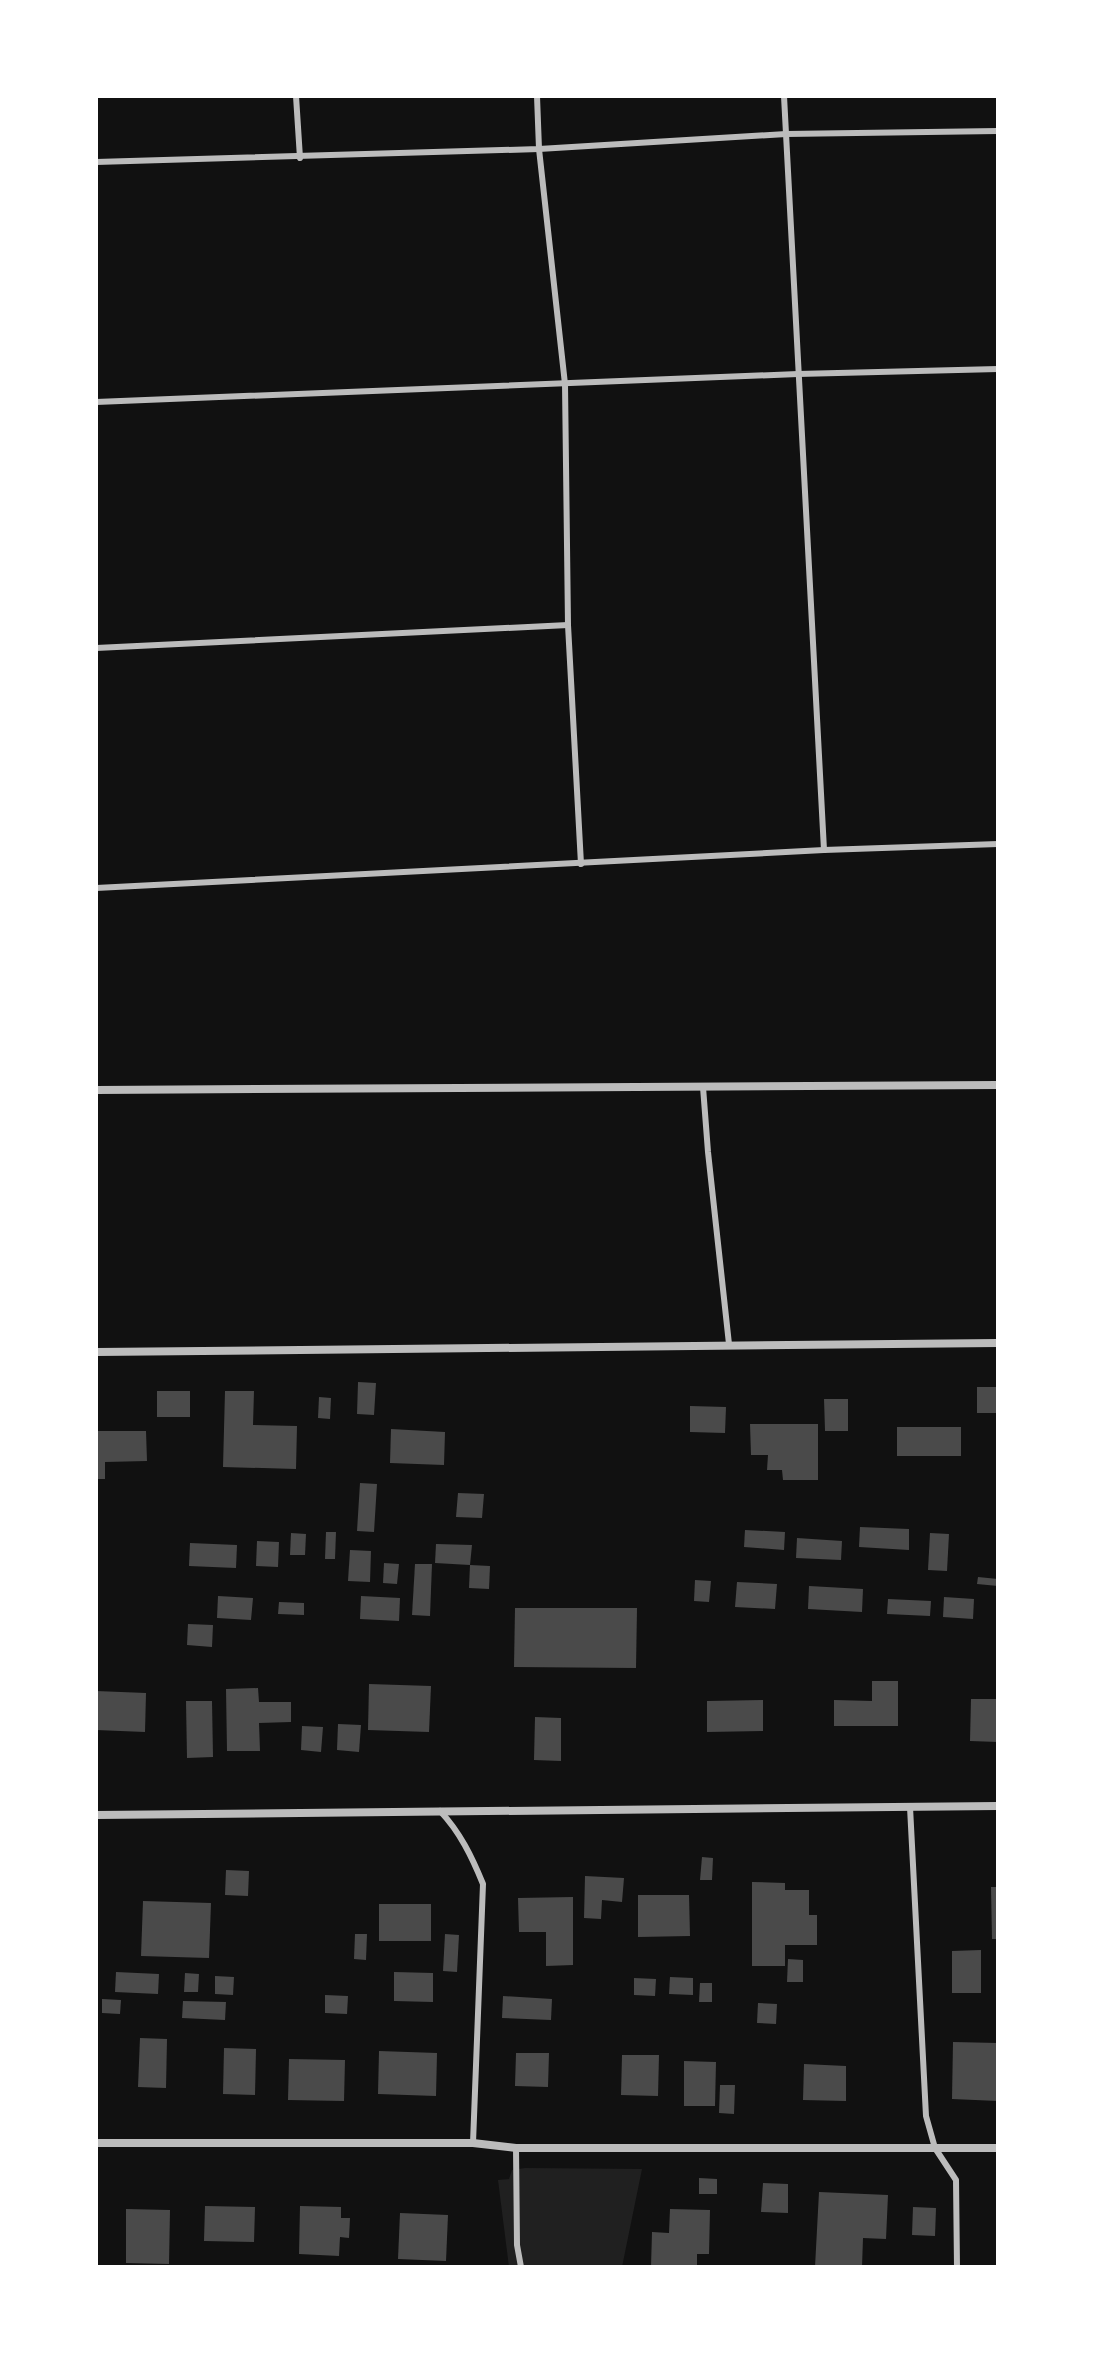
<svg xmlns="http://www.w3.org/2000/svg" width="1094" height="2363" font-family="'Source Serif 4',serif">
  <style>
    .green { fill: #202020 }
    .building { fill: #4a4a4a }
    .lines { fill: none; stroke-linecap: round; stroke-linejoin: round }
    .service { stroke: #bcbcbc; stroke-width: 6 }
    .minor { stroke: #bcbcbc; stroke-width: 8 }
  </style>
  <rect width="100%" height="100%" fill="#111"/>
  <!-- green -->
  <path class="green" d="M525,2168L642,2169L622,2267H509L498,2180L509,2179L512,2170Z"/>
  <!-- building -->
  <g class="building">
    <path d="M358,1382L376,1383L374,1415L357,1414Z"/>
    <rect x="977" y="1387" width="21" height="26"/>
    <rect x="157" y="1391" width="33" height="26"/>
    <path d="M225,1391H254L253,1425L297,1426L296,1469L223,1467Z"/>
    <path d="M319,1397L331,1398L330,1419L318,1418Z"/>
    <path d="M824,1399H848V1431H825Z"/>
    <path d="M690,1406L726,1407L725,1433L690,1432Z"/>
    <path d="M750,1424H818V1480H783L782,1470H767L768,1455H751Z"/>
    <rect x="897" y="1427" width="64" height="29"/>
    <path d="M391,1429L445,1432L444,1465L390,1463Z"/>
    <path d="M96,1431H146L147,1461L105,1462V1479H96Z"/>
    <path d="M360,1483L377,1484L374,1532L357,1531Z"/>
    <path d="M458,1493L484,1494L482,1518L456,1517Z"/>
    <path d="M860,1527L909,1529V1550L859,1547Z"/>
    <path d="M745,1530L785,1532L784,1550L744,1547Z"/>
    <path d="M326,1532H336L335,1559H325Z"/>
    <path d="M291,1533L306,1534L305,1555H290Z"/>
    <path d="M930,1533L949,1534L947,1571L928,1570Z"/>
    <path d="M797,1538L842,1541L841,1560L796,1558Z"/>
    <path d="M257,1541L279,1542L278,1567L256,1566Z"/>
    <path d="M190,1543L237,1545L236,1568L189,1566Z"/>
    <path d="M436,1544L472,1545L470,1565L435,1563Z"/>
    <path d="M350,1550L371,1551L370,1582L348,1581Z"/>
    <path d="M384,1563L399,1564L397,1584L383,1583Z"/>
    <path d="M415,1564H432L430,1616L412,1615Z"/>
    <path d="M470,1565L490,1566L489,1589L469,1588Z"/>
    <path d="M978,1577L998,1579V1586L977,1584Z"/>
    <path d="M695,1580L711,1581L709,1602L694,1601Z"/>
    <path d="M737,1582L777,1584L775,1609L735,1607Z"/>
    <path d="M809,1586L863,1589L862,1612L808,1609Z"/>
    <path d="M218,1596L253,1598L251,1620L217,1618Z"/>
    <path d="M361,1596L400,1598L399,1621L360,1619Z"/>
    <path d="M944,1597L974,1599L973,1619L943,1617Z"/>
    <path d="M888,1599L931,1601L930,1616L887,1614Z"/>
    <path d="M279,1602L304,1603V1615L278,1614Z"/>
    <path d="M515,1608H637L636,1668L514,1667Z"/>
    <path d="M188,1624L213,1625L212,1647L187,1645Z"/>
    <path d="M872,1681H898V1726H834V1700L872,1701Z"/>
    <path d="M369,1684L431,1686L429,1732L368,1730Z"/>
    <path d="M258,1688L259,1702H291V1722L259,1723L260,1751H227L226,1689Z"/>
    <path d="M96,1691L146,1693L145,1732L96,1730Z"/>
    <path d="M971,1699H998V1742L970,1741Z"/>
    <path d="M763,1700V1731L707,1732V1701Z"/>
    <path d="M186,1701H212L213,1757L187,1758Z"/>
    <path d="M535,1717L561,1718V1761L534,1760Z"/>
    <path d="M338,1724L361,1725L359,1752L337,1750Z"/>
    <path d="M302,1726L323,1727L321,1752L301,1750Z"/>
    <path d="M702,1857L713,1858L712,1880H700Z"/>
    <path d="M226,1870L249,1871L248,1896L225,1895Z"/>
    <path d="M585,1876L624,1878L622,1902L602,1900L601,1919L584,1918Z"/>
    <path d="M752,1882L785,1883V1890H809V1915H817V1945H785V1966H752Z"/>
    <path d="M991,1887H998V1939H992Z"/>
    <path d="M638,1895H689L690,1936L638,1937Z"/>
    <path d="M573,1897V1965L546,1966V1932H519L518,1898Z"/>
    <path d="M143,1901L211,1903L209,1958L141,1956Z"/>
    <rect x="379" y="1904" width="52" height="37"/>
    <path d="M355,1934H367L366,1960L354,1959Z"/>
    <path d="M445,1934L459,1935L457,1972L443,1971Z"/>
    <path d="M981,1950V1993H952V1951Z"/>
    <path d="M788,1959L803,1960V1982H787Z"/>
    <path d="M116,1972L159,1974L158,1994L115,1992Z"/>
    <path d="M394,1972L433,1973V2002L394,2001Z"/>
    <path d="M185,1973L199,1974L198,1992H184Z"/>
    <path d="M215,1976L234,1977L233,1995L215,1994Z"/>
    <path d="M670,1977L693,1978V1995L669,1994Z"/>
    <path d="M634,1978L656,1979L655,1996L634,1995Z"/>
    <path d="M700,1983H712V2002H699Z"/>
    <path d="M325,1995L348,1996L347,2014L325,2013Z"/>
    <path d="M503,1996L552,1999L551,2020L502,2018Z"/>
    <path d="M102,1999L121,2000L120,2014L102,2013Z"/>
    <path d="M183,2001L226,2002L225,2020L182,2018Z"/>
    <path d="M758,2003L777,2004L776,2024L757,2023Z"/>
    <path d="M140,2038L167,2039L166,2088L138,2087Z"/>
    <path d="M953,2042L998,2043V2101L952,2099Z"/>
    <path d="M224,2048L256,2049L255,2095L223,2094Z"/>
    <path d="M379,2051L437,2053L436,2096L378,2094Z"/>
    <path d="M516,2053H549L548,2087L515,2086Z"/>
    <path d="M622,2055H659L658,2096L621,2095Z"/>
    <path d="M289,2059L345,2060L344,2101L288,2100Z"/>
    <path d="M684,2061L716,2062L715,2106H684Z"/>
    <path d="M804,2064L846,2066V2101L803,2100Z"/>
    <path d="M720,2085H735L734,2114L719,2113Z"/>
    <path d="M699,2178L717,2179V2194H699Z"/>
    <path d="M763,2183L788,2184V2213L761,2212Z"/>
    <path d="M819,2192L888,2195L886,2239L863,2238L862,2267H815Z"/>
    <path d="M205,2206L255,2207L254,2242L204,2241Z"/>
    <path d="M300,2206L341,2207V2218H350L349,2238L340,2237L339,2256L299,2254Z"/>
    <path d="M913,2207L936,2208L935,2236L912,2235Z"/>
    <path d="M126,2209L170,2210L169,2264L126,2263Z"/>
    <path d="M670,2209L710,2210L709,2254H697V2267H651L652,2232L669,2233Z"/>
    <path d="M400,2213L448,2215L446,2261L398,2259Z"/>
  </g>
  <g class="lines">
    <!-- service -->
    <g class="service">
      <path d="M296,96L300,158"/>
      <path d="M537,96L539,149L565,384L568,625L581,864"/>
      <path d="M784,96L824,850"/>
      <path d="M96,162L539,149L786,134L998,131"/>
      <path d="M96,402L798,374L998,369"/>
      <path d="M96,648L568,625"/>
      <path d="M96,888L824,850L998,844"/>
      <path d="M703,1087L708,1152L729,1344"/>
      <path d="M910,1807L926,2116L935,2148L956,2180L957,2267"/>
      <path d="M440,1811C460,1832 472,1857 483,1884L473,2143"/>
      <path d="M516,2148L517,2245L521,2267"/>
    </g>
    <!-- minor -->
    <g class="minor">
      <path d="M96,1090L998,1085"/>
      <path d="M96,1352L998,1343"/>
      <path d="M96,1815L998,1806"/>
      <path d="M96,2143H473L516,2148H998"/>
    </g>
  </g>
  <!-- border -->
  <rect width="1094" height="2363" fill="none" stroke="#ffffff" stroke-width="196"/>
</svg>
